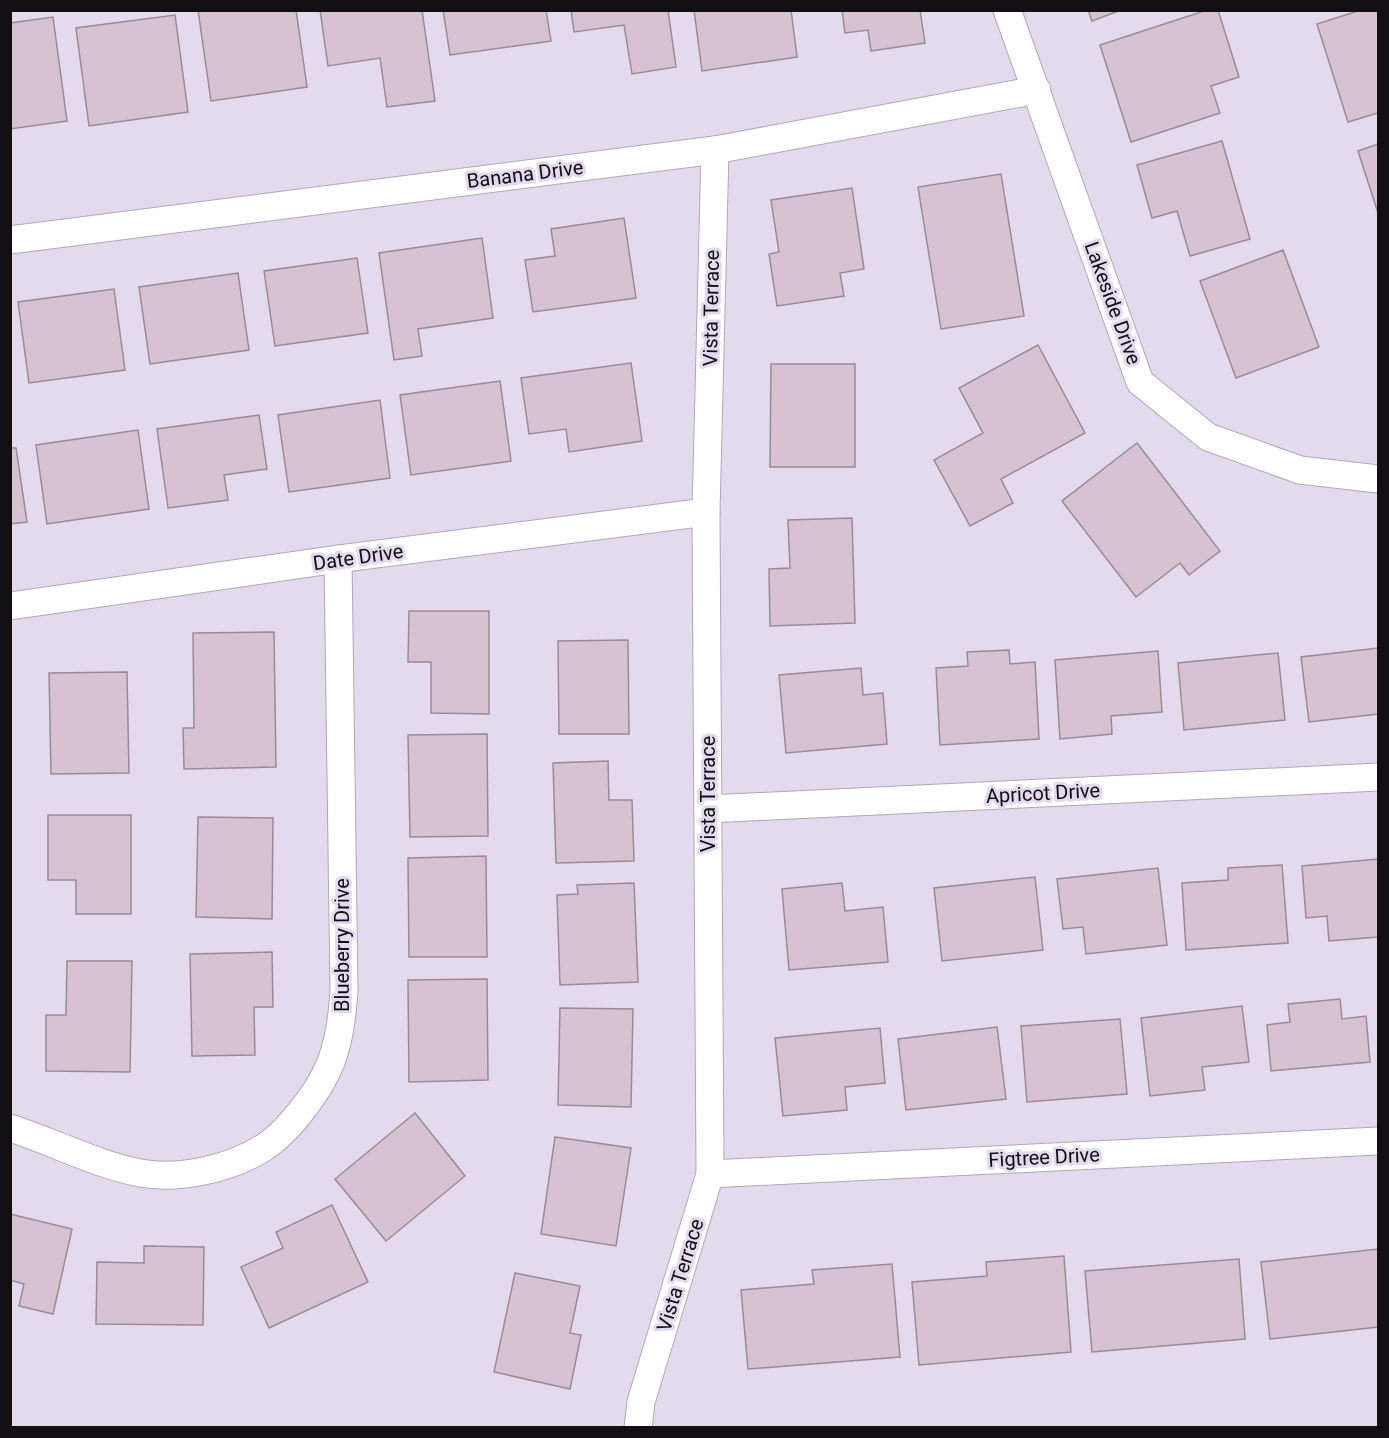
<svg xmlns="http://www.w3.org/2000/svg" width="1389" height="1438" font-family="Roboto,sans-serif">
  <style>
    .building { fill: #d6c2d0; stroke: #9c8996; stroke-width: 1.5 }
    .lines { fill: none; stroke-linecap: round; stroke-linejoin: round }
    .minor-casing { stroke: #b1a7bb; stroke-width: 29 }
    .minor { stroke: #fff; stroke-width: 27 }
    .labels { text-anchor: middle; dominant-baseline: central; stroke-width: 6; stroke-linejoin: round; paint-order: stroke }
    .street-label { font-size: 20px; fill: #110e14; stroke: #e3daee }
  </style>
  <rect width="100%" height="100%" fill="#e3daee"/>
  <!-- building -->
  <g class="building">
    <path d="M198,10H296L307,87L211,101Z"/>
    <path d="M320,10H422L435,101L387,107L380,58L328,66Z"/>
    <path d="M443,10H546L551,41L450,55Z"/>
    <path d="M571,10H668L676,67L632,74L624,25L574,32Z"/>
    <path d="M694,10H791L797,57L702,71Z"/>
    <path d="M842,10H920L925,43L871,51L868,30L845,33Z"/>
    <path d="M1088,10H1121L1092,21Z"/>
    <path d="M1207,10H1218L1239,77L1211,86L1220,113L1131,142L1100,45Z"/>
    <path d="M1361,10H1378V113L1348,122L1317,24Z"/>
    <path d="M175,15L188,112L89,126L76,28Z"/>
    <path d="M53,17L67,121L10,129V23Z"/>
    <path d="M1222,141L1250,239L1190,256L1177,211L1152,218L1137,165Z"/>
    <path d="M1378,144V213L1358,151Z"/>
    <path d="M1001,174L1024,316L941,329L918,187Z"/>
    <path d="M852,188L864,269L840,273L844,296L777,306L769,254L779,252L771,200Z"/>
    <path d="M624,218L636,298L533,312L525,260L555,256L551,229Z"/>
    <path d="M482,238L493,318L418,329L422,356L394,360L379,253Z"/>
    <path d="M1283,250L1319,347L1236,378L1200,281Z"/>
    <path d="M357,258L368,333L275,346L264,271Z"/>
    <path d="M238,273L249,350L150,364L139,287Z"/>
    <path d="M114,289L125,370L29,383L18,302Z"/>
    <path d="M1038,345L1085,433L1001,479L1013,503L970,526L934,460L983,433L959,388Z"/>
    <path d="M631,363L642,441L569,452L566,429L529,434L521,378Z"/>
    <path d="M771,364H855V467H770Z"/>
    <path d="M500,381L511,461L411,475L400,395Z"/>
    <path d="M380,400L390,478L289,492L278,415Z"/>
    <path d="M259,415L267,469L224,475L228,500L168,508L157,429Z"/>
    <path d="M138,430L149,509L47,524L36,445Z"/>
    <path d="M1137,443L1220,551L1189,575L1180,563L1136,597L1062,501Z"/>
    <path d="M10,448H16L27,522L10,524Z"/>
    <path d="M852,518L855,623L770,626L769,569L790,568L788,520Z"/>
    <path d="M409,611H489V714L431,713V662H408Z"/>
    <path d="M274,632L276,767L184,769L183,728H194L193,633Z"/>
    <path d="M628,640L629,734H559L558,641Z"/>
    <path d="M1378,648V714L1309,722L1301,657Z"/>
    <path d="M1009,650L1010,664L1035,662L1039,739L940,745L936,668L968,666L967,652Z"/>
    <path d="M1158,651L1162,712L1111,716L1112,734L1060,739L1055,660Z"/>
    <path d="M1278,653L1285,720L1184,730L1178,663Z"/>
    <path d="M861,668L863,695L883,693L887,744L786,753L779,675Z"/>
    <path d="M127,672L129,773L51,774L49,673Z"/>
    <path d="M487,734L488,836L410,837L408,735Z"/>
    <path d="M608,761L609,800H632L634,861L556,863L553,763Z"/>
    <path d="M48,815H131V914H76V880H48Z"/>
    <path d="M198,817L273,818L272,919L196,917Z"/>
    <path d="M486,856L487,957H409L408,858Z"/>
    <path d="M1378,859V937L1329,941L1327,916L1306,918L1302,866Z"/>
    <path d="M1282,865L1288,943L1186,950L1182,883L1228,880V868Z"/>
    <path d="M1158,868L1167,945L1086,954L1083,927L1063,929L1057,879Z"/>
    <path d="M1035,877L1043,950L942,961L934,888Z"/>
    <path d="M634,883L638,982L560,985L557,895L578,894L577,885Z"/>
    <path d="M842,883L845,911L883,907L888,962L789,970L782,889Z"/>
    <path d="M272,952L273,1007H254L255,1055L192,1056L190,954Z"/>
    <path d="M67,961H132L130,1072L46,1071V1015H66Z"/>
    <path d="M487,979L488,1080L409,1082L408,980Z"/>
    <path d="M1340,999L1342,1019L1366,1016L1370,1062L1271,1071L1267,1025L1290,1022L1288,1004Z"/>
    <path d="M1242,1006L1249,1062L1202,1067L1205,1090L1150,1096L1141,1018Z"/>
    <path d="M560,1008L633,1009L631,1107L558,1105Z"/>
    <path d="M1120,1019L1127,1094L1027,1102L1021,1026Z"/>
    <path d="M997,1027L1006,1099L906,1110L898,1039Z"/>
    <path d="M880,1028L885,1083L845,1087L847,1110L783,1116L775,1038Z"/>
    <path d="M415,1113L465,1176L386,1241L335,1179Z"/>
    <path d="M555,1137L631,1148L616,1246L541,1234Z"/>
    <path d="M332,1205L368,1282L269,1328L241,1267L283,1248L276,1232Z"/>
    <path d="M10,1214L72,1229L53,1314L19,1306L24,1284L10,1280Z"/>
    <path d="M144,1246L204,1247L203,1325L96,1324L97,1262L144,1263Z"/>
    <path d="M1378,1249V1327L1270,1339L1261,1262Z"/>
    <path d="M1064,1256L1071,1352L919,1365L912,1282L987,1276L986,1262Z"/>
    <path d="M1239,1259L1245,1339L1092,1352L1085,1271Z"/>
    <path d="M892,1264L900,1357L748,1369L741,1290L814,1284L812,1270Z"/>
    <path d="M515,1273L580,1286L570,1333L581,1335L570,1389L494,1372Z"/>
  </g>
  <g class="lines">
    <!-- minor casing -->
    <g class="minor-casing">
      <g id="minor">
        <path d="M1007,10L1140,382L1208,437L1300,470L1378,479"/>
        <path d="M10,240L715,150L1037,90"/>
        <path d="M10,606L338,559L706,512"/>
        <path d="M708,809L1378,777"/>
        <path d="M10,1128C54,1142 95,1164 140,1173C179,1180 230,1169 263,1148C286,1134 316,1095 327,1071C339,1046 342,1018 344,991L338,559"/>
        <path d="M710,1174L1378,1141"/>
        <path d="M638,1428L641,1402L710,1174L706,512L715,150"/>
      </g>
    </g>
    <!-- minor -->
    <use href="#minor" class="minor"/>
  </g>
  <g class="labels">
    <!-- street labels -->
    <g class="street-label">
      <text transform="translate(525 174) rotate(-7)">Banana Drive</text>
      <text transform="translate(1113 303) rotate(70)">Lakeside Drive</text>
      <text transform="translate(711 308) rotate(-89)">Vista Terrace</text>
      <text transform="translate(358 557) rotate(-8)">Date Drive</text>
      <text transform="translate(1043 793) rotate(-3)">Apricot Drive</text>
      <text transform="translate(708 794) rotate(-90)">Vista Terrace</text>
      <text transform="translate(342 945) rotate(-90)">Blueberry Drive</text>
      <text transform="translate(1044 1157) rotate(-3)">Figtree Drive</text>
      <text transform="translate(680 1275) rotate(-73)">Vista Terrace</text>
    </g>
  </g>
  <!-- border -->
  <rect width="1389" height="1438" fill="none" stroke="#110e14" stroke-width="24"/>
</svg>
